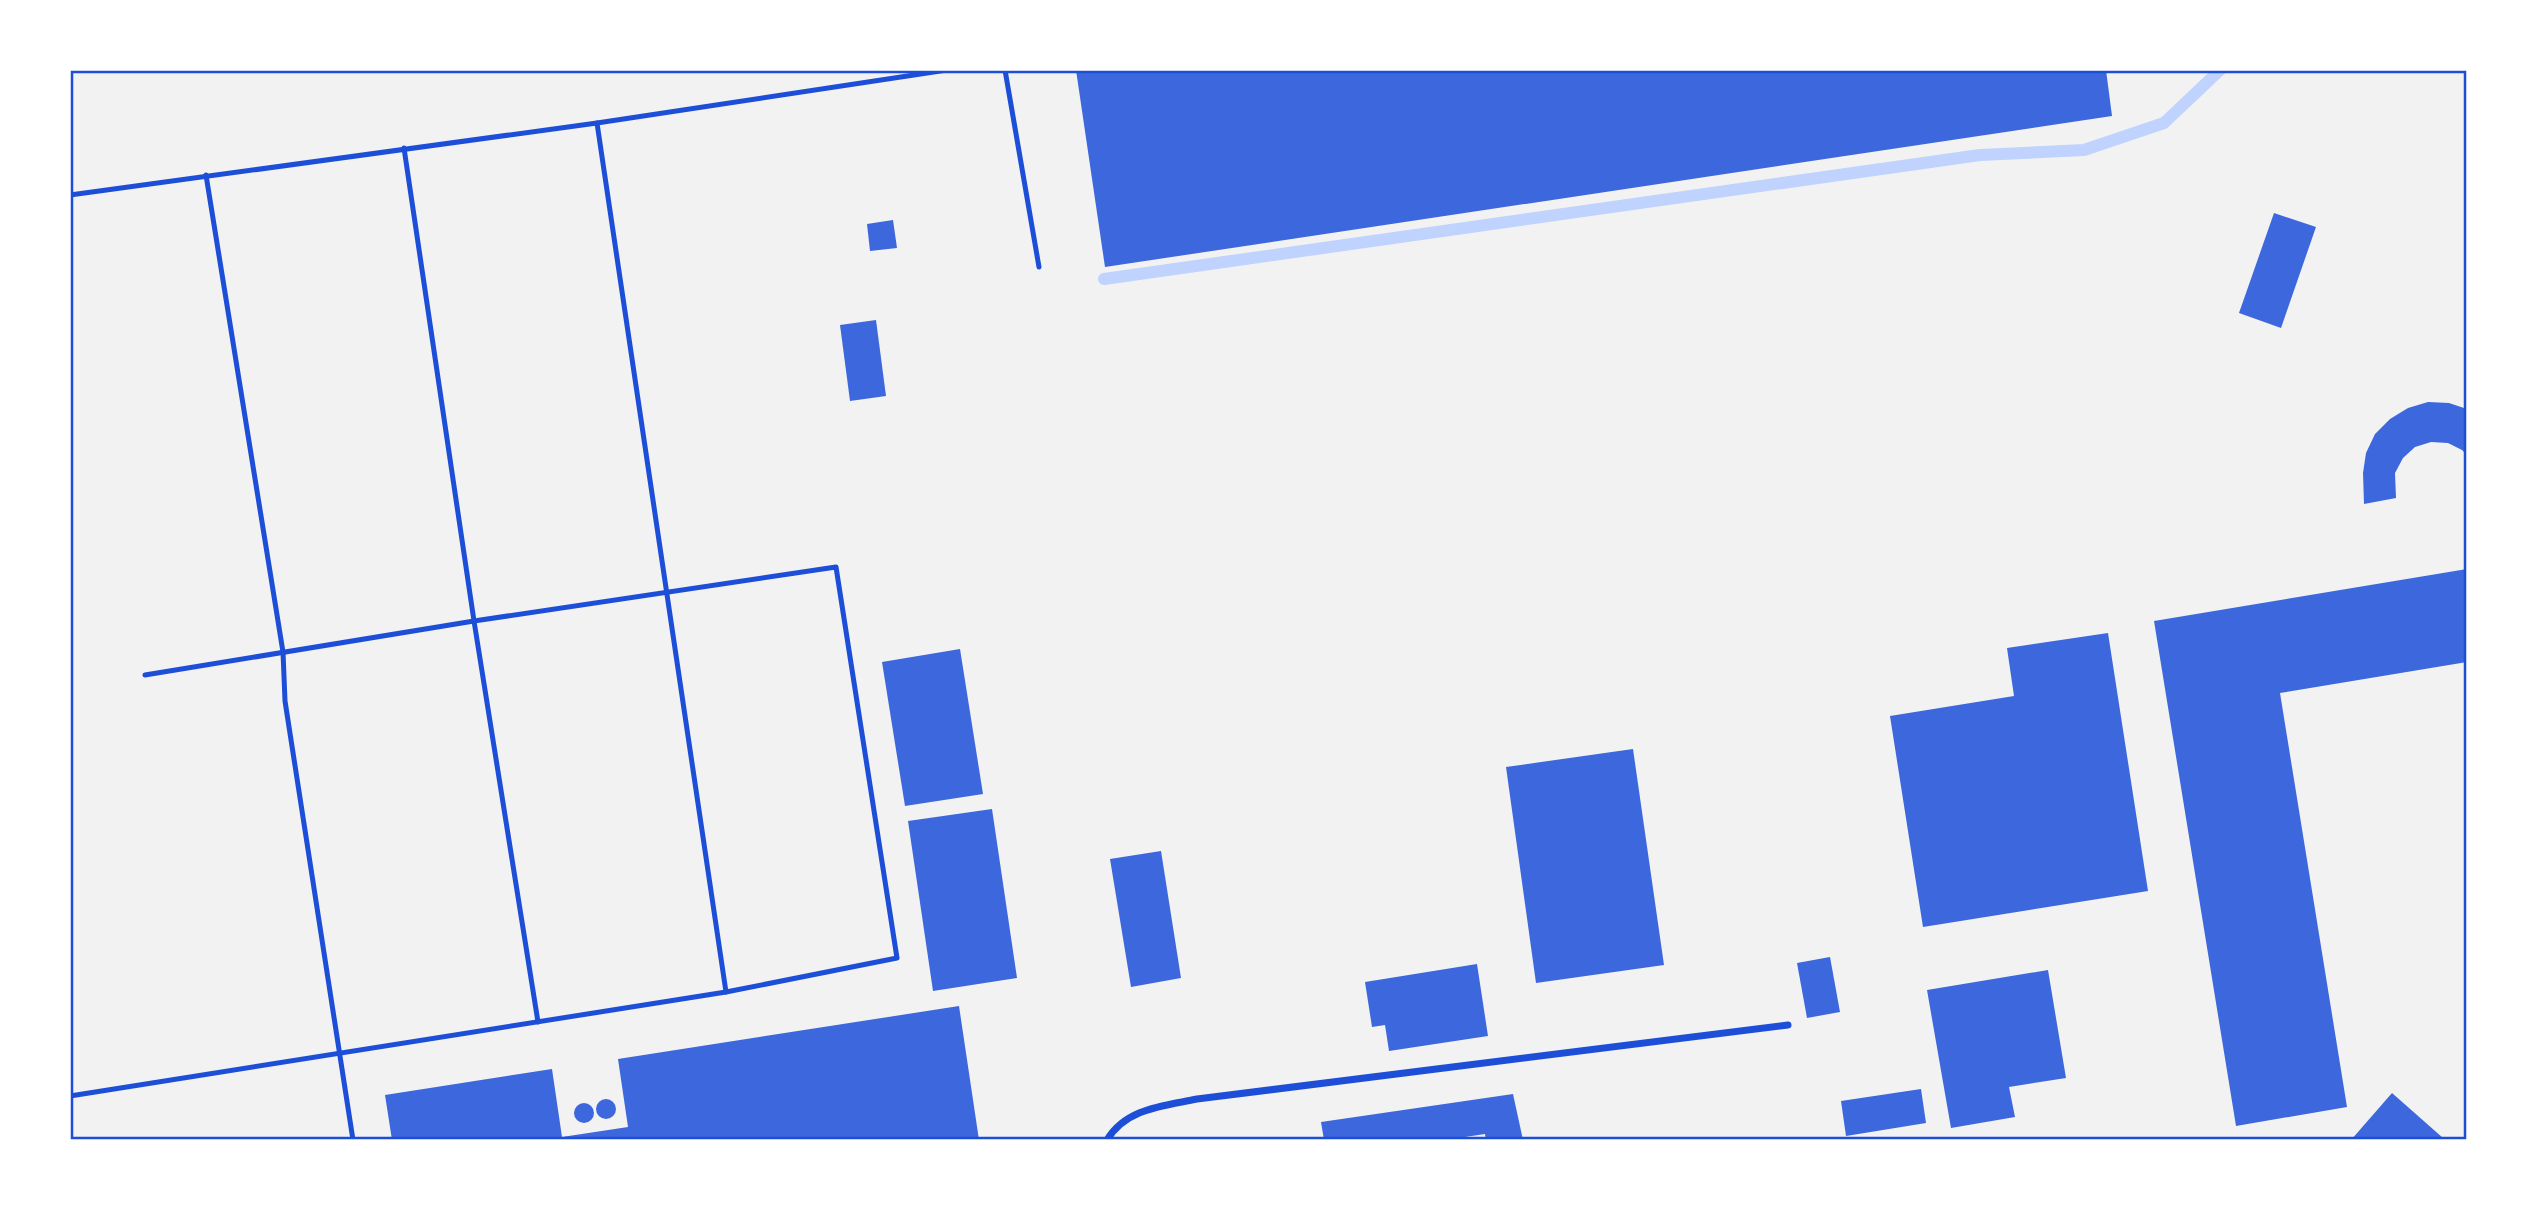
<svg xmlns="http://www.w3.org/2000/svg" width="2537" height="1210" font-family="Commissioner,sans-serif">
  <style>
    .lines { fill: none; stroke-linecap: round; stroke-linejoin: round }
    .stream { stroke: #bfd3fe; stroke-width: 12 }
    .building { fill: #3d67dc }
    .service { stroke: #1d4ed8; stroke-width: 5 }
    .minor { stroke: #1d4ed8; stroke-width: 7 }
    .neatline { fill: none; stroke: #1d4ed8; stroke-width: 2.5 }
  </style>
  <rect width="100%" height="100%" fill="#f2f2f2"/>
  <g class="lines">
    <!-- stream -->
    <path class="stream" d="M1104,279L1980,155L2084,150L2164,123L2220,70"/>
  </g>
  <!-- building -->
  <g class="building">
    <path d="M1076,70H2106L2112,116L1105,267Z"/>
    <path d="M2274,213L2316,227L2281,328L2239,313Z"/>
    <path d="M893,220L897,248L870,251L867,224Z"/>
    <path d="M876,320L886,396L850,401L840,325Z"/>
    <path d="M2428,402L2449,403L2467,409V455L2462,450L2448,443L2431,442L2415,447L2403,458L2395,473L2396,498L2364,504L2363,473L2366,453L2375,434L2390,419L2408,408Z"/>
    <path d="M2467,569V662L2280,693L2347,1107L2236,1126L2154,621Z"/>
    <path d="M2108,633L2148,891L1923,927L1890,716L2014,696L2007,648Z"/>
    <path d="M960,649L983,794L905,806L882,662Z"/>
    <path d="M1633,749L1664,965L1536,983L1506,767Z"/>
    <path d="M992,809L1017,978L933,991L908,821Z"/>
    <path d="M1161,851L1181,978L1131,987L1110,859Z"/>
    <path d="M1830,957L1840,1012L1807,1018L1797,963Z"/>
    <path d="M1477,964L1488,1036L1389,1051L1385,1025L1372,1027L1365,982Z"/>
    <path d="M2048,970L2066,1078L2009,1087L2015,1117L1951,1128L1927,990Z"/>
    <path d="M959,1006L979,1140H392L385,1095L552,1069L562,1137L628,1127L618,1059Z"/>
    <path d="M1921,1089L1926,1123L1846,1136L1841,1101Z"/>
    <path d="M2392,1093L2443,1138L2441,1140H2351Z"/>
    <path d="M1513,1094L1523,1140H1486L1485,1134L1445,1140H1324L1321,1122Z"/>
    <circle cx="606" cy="1109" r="10"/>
    <circle cx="584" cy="1113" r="10"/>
  </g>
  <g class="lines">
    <!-- service -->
    <g class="service">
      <path d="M1005,70L1039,267"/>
      <path d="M597,123L726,992"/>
      <path d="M404,148L474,621L538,1022"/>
      <path d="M206,175L283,652L285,701L353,1140"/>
      <path d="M70,195L597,123L947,70"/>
      <path d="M70,1096L726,992L897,958L836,567L474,621L145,675"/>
    </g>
    <!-- minor -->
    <path class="minor" d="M1107,1140C1126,1108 1164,1106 1197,1099L1788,1025"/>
  </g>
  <!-- border -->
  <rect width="2537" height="1210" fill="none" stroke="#ffffff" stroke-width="144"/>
  <rect x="72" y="72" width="2393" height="1066" class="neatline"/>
</svg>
